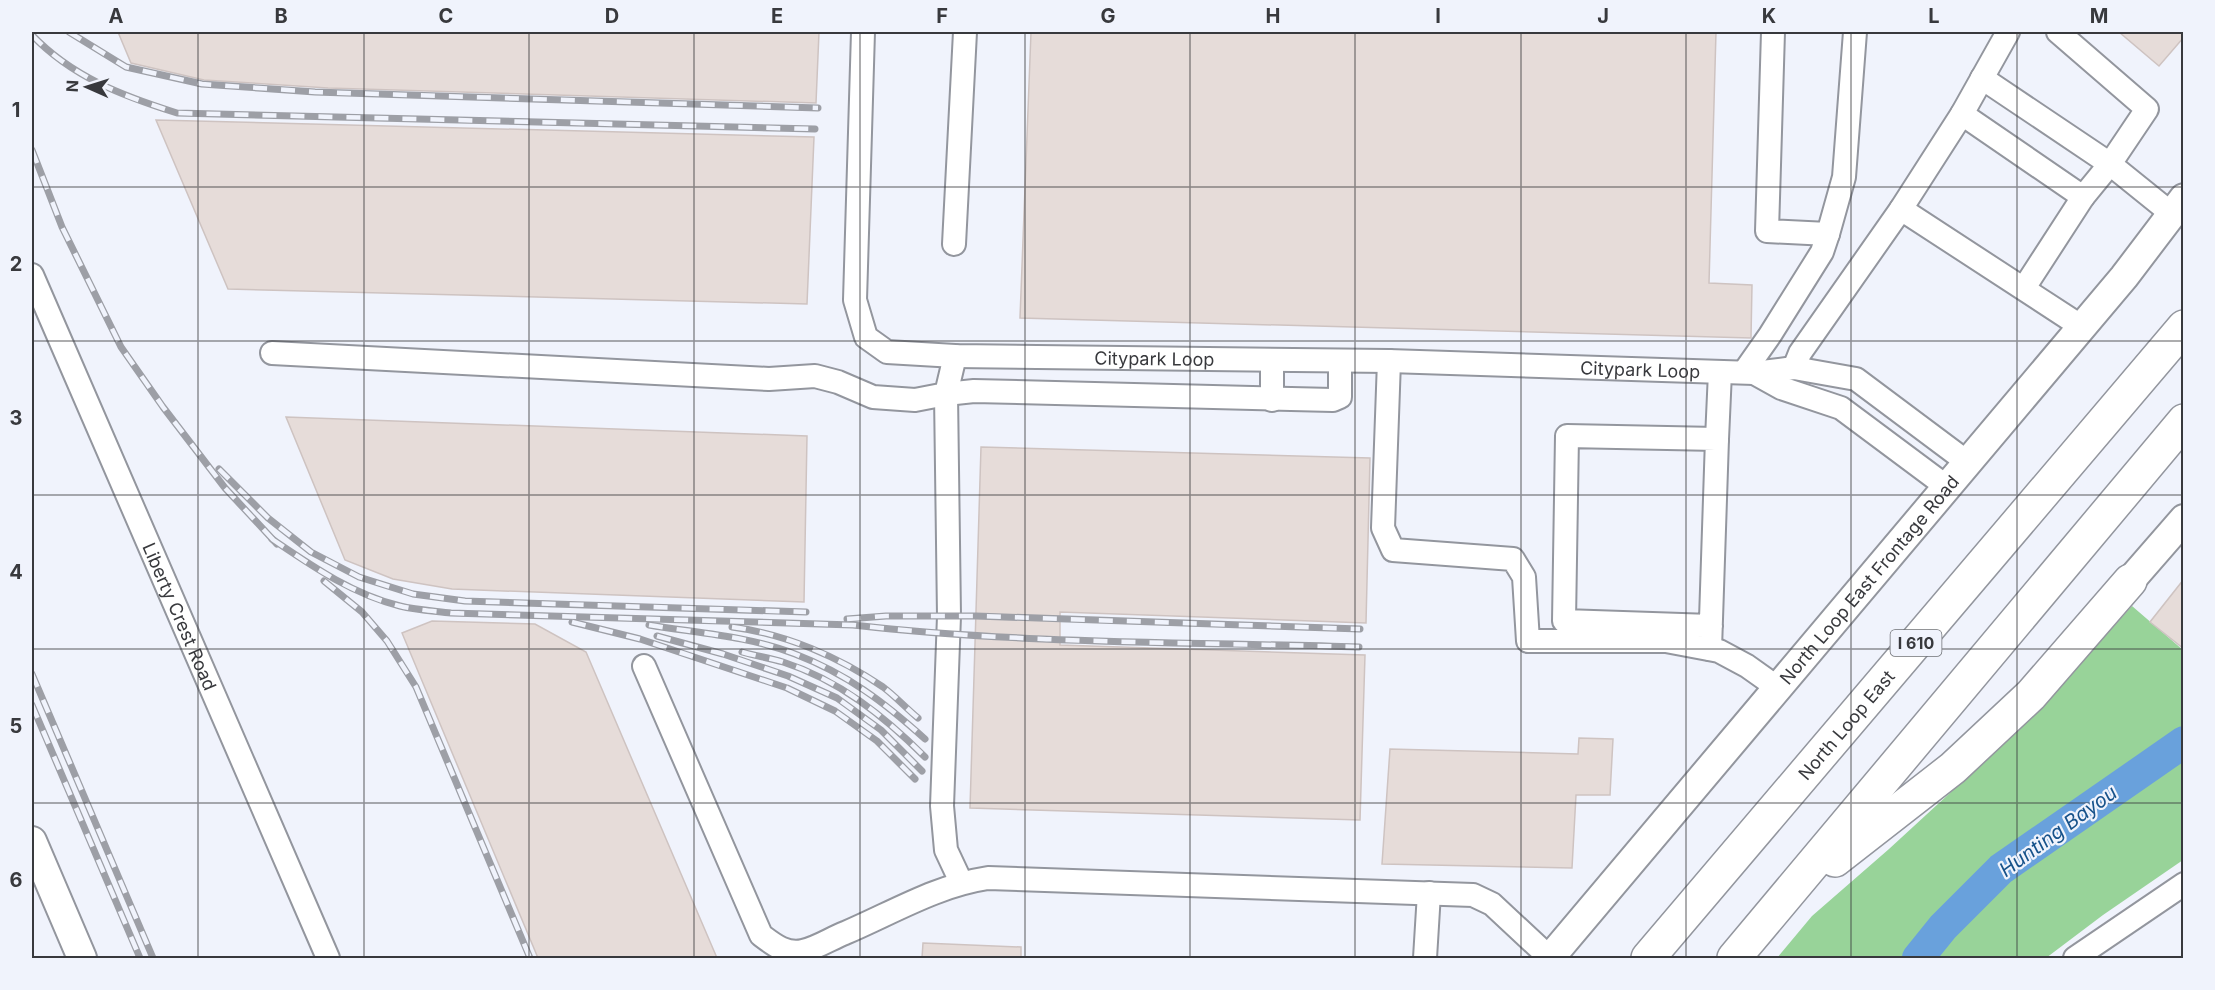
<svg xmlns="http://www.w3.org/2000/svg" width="2215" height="990" font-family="Inter,sans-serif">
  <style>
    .green { fill: #98d399 }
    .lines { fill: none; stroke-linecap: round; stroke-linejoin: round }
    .river { stroke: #69a1dc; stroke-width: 32 }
    .building { fill: #e6dcd9; stroke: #cec3c1; stroke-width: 1.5 }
    .minor-casing { stroke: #93969e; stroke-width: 26 }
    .major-casing { stroke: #93969e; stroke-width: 32 }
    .highway-casing { stroke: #93969e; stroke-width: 36 }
    .minor { stroke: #fff; stroke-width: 22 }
    .major { stroke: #fff; stroke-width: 28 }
    .highway { stroke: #fff; stroke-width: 33 }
    .rail-casing { stroke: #9d9fa6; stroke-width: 7 }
    .rail { stroke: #f0f3fc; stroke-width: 4.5; stroke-dasharray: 14; stroke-linecap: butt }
    .grid { fill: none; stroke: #38393d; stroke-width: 1.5; stroke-opacity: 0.55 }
    .labels { text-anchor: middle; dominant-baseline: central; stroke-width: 4.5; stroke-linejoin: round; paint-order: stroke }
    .shield { fill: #f0f3fc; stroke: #6f7176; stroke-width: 1.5 }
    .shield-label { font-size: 16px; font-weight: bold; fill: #38393d }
    .street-label { font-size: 18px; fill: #38393d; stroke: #f0f3fc }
    .water-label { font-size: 20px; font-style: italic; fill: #17528a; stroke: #f0f3fc }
    .neatline { fill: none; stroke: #38393d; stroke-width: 2 }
    .grid-label { font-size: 20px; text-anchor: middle; font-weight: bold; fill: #38393d }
  </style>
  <rect width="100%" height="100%" fill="#f0f3fc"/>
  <!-- green -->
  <path class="green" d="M2132,606L2183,650V860L2103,915L2046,958H1777L1812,916L1889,849L2025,724Z"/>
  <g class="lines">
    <!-- river -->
    <path class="river" d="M1918,958L1943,927L2001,869L2184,742"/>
  </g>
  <!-- building -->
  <g class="building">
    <path d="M118,32H819L816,103L328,88L204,80L131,63Z"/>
    <path d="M1031,32H1716L1709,283L1752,285L1751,338L1020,318Z"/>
    <path d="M2119,32H2184V37L2159,66Z"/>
    <path d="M156,120L814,137L807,304L228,289Z"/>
    <path d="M286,417L807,436L804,602L452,589L393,579L345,560Z"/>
    <path d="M981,447L1370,458L1366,623L1060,612V645L1365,655L1360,820L970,808Z"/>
    <path d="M2184,579V649L2150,622Z"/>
    <path d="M432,621L535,624L586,652L717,958H538L402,633Z"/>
    <path d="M1579,738L1613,739L1610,795H1576L1572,868L1382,864L1390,749L1578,754Z"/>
    <path d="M923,943L1021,947V958H922Z"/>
  </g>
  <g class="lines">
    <!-- minor casing -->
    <g class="minor-casing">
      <g id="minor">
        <path id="s1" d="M863,32L855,300L866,337L887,352L955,356L1389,361L1754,373L1794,368L1856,379L1967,462"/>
        <path d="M1773,32L1767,231L1828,234"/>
        <path d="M2058,32L2147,109L2110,164L2172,214"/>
        <path d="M1982,78L2110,164L2083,197"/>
        <path d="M1962,114L2008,32"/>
        <path d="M1901,209L1962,114L2083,197L2024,288"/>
        <path d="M954,244L965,32"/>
        <path id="s2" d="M32,275L328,958"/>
        <path d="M272,353L769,379L815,376L838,382L873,397L915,400L946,394L955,356"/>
        <path d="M1389,361L1383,528L1393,550L1513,559L1524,577L1528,641H1666L1719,651L1747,666L1778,688"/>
        <path d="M1794,368L1800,353L1901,209L2082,327"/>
        <path d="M1744,372L1770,335L1822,252L1828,234L1844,177L1855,32"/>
        <path d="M1754,373L1781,388L1841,408L1947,487"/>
        <path d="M1272,400V360"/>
        <path d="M1717,439L1720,372"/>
        <path d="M1710,649L1717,439L1567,436L1564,621L1711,626"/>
        <path d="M644,666L761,935C773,944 786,955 803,951C817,948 832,938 845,933C894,912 936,886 988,878L1473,895L1492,904L1550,958"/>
        <path d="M961,882L946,850L942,806L949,616L946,394L974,391L1333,400L1340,397V361"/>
        <path d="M1425,958L1429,893"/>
        <path d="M2075,958L2184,884"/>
      </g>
    </g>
    <!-- major casing -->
    <g class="major-casing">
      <g id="major">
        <path d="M2130,581L2184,519"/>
        <path d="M32,841L82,958"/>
        <path id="s3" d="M1550,958L2124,277L2184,198"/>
      </g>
    </g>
    <!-- highway casing -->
    <g class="highway-casing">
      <g id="highway">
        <path d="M1835,860L1953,768L2031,695L2130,581"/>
        <path id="s4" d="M1648,958L2184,327"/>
        <path d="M1734,958L2184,421"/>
      </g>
    </g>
    <!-- minor -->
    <use href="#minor" class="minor"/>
    <!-- major -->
    <use href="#major" class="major"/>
    <!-- highway -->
    <use href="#highway" class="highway"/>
    <!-- rail casing -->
    <g class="rail-casing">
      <g id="rail">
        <path d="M69,32L126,67L202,84L315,92L818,108"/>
        <path d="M32,35C72,77 123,96 177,113L815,129"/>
        <path d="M32,150L62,227L121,347L163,407L225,488L277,544"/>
        <path d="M219,469L268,518L311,552L359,577L413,594L465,601L806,612"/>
        <path d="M272,539C312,566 352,594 400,606C416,610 435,611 451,613L853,625C1021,644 1191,642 1359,647"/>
        <path d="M324,581L362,612L387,641L416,687L530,958"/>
        <path d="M847,619L886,616H976L1360,629"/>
        <path d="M572,622L640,639L787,688L835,711L877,741L915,779"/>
        <path d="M649,625C697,633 749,636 795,654C847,674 884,702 925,739"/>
        <path d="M732,627C786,634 839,657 883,687C895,696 906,708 918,718"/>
        <path d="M657,636L723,654L788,676L837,698L881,730L922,771"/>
        <path d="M742,652C756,656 770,658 783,662C839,680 884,716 925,757"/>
        <path d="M32,674L153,958"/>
        <path d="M32,705L140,958"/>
      </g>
    </g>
    <!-- rail -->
    <use href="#rail" class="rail"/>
  </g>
  <!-- grid -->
  <path class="grid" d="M198,32V958M364,32V958M529,32V958M694,32V958M860,32V958M1025,32V958M1190,32V958M1355,32V958M1521,32V958M1686,32V958M1851,32V958M2017,32V958M32,187H2184M32,341H2184M32,495H2184M32,649H2184M32,803H2184"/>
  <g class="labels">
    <!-- shield labels -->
    <rect class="shield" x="1890.5" y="630" width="51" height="26" rx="4.5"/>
    <g class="shield-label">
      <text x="1916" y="643">I 610</text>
    </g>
    <!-- street labels -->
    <g class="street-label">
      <text stroke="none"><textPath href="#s1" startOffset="600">Citypark Loop</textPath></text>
      <text stroke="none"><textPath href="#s1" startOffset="1086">Citypark Loop</textPath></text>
      <text stroke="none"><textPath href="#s3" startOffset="495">North Loop East Frontage Road</textPath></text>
      <text stroke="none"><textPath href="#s2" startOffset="372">Liberty Crest Road</textPath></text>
      <text stroke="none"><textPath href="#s4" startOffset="306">North Loop East</textPath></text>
    </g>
    <!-- water labels -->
    <g class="water-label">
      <text transform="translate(2058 831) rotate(-36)">Hunting Bayou</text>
    </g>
  </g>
  <!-- border -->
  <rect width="2215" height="990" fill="none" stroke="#f0f3fc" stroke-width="66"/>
  <!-- north arrow -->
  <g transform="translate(87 87) rotate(273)" stroke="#f0f3fc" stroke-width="4.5" paint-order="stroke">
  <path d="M0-4.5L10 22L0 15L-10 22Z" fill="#38393d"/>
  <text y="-9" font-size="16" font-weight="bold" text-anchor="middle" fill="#38393d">N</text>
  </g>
  <rect x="33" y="33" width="2149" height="924" class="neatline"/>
  <g class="grid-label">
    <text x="116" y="23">A</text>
    <text x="281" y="23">B</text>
    <text x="446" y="23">C</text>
    <text x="612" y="23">D</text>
    <text x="777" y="23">E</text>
    <text x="942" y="23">F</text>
    <text x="1108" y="23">G</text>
    <text x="1273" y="23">H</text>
    <text x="1438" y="23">I</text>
    <text x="1603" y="23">J</text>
    <text x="1769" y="23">K</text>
    <text x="1934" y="23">L</text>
    <text x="2099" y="23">M</text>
    <text x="16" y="117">1</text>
    <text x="16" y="271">2</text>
    <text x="16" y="425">3</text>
    <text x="16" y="579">4</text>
    <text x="16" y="733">5</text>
    <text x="16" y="887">6</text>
  </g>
</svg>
